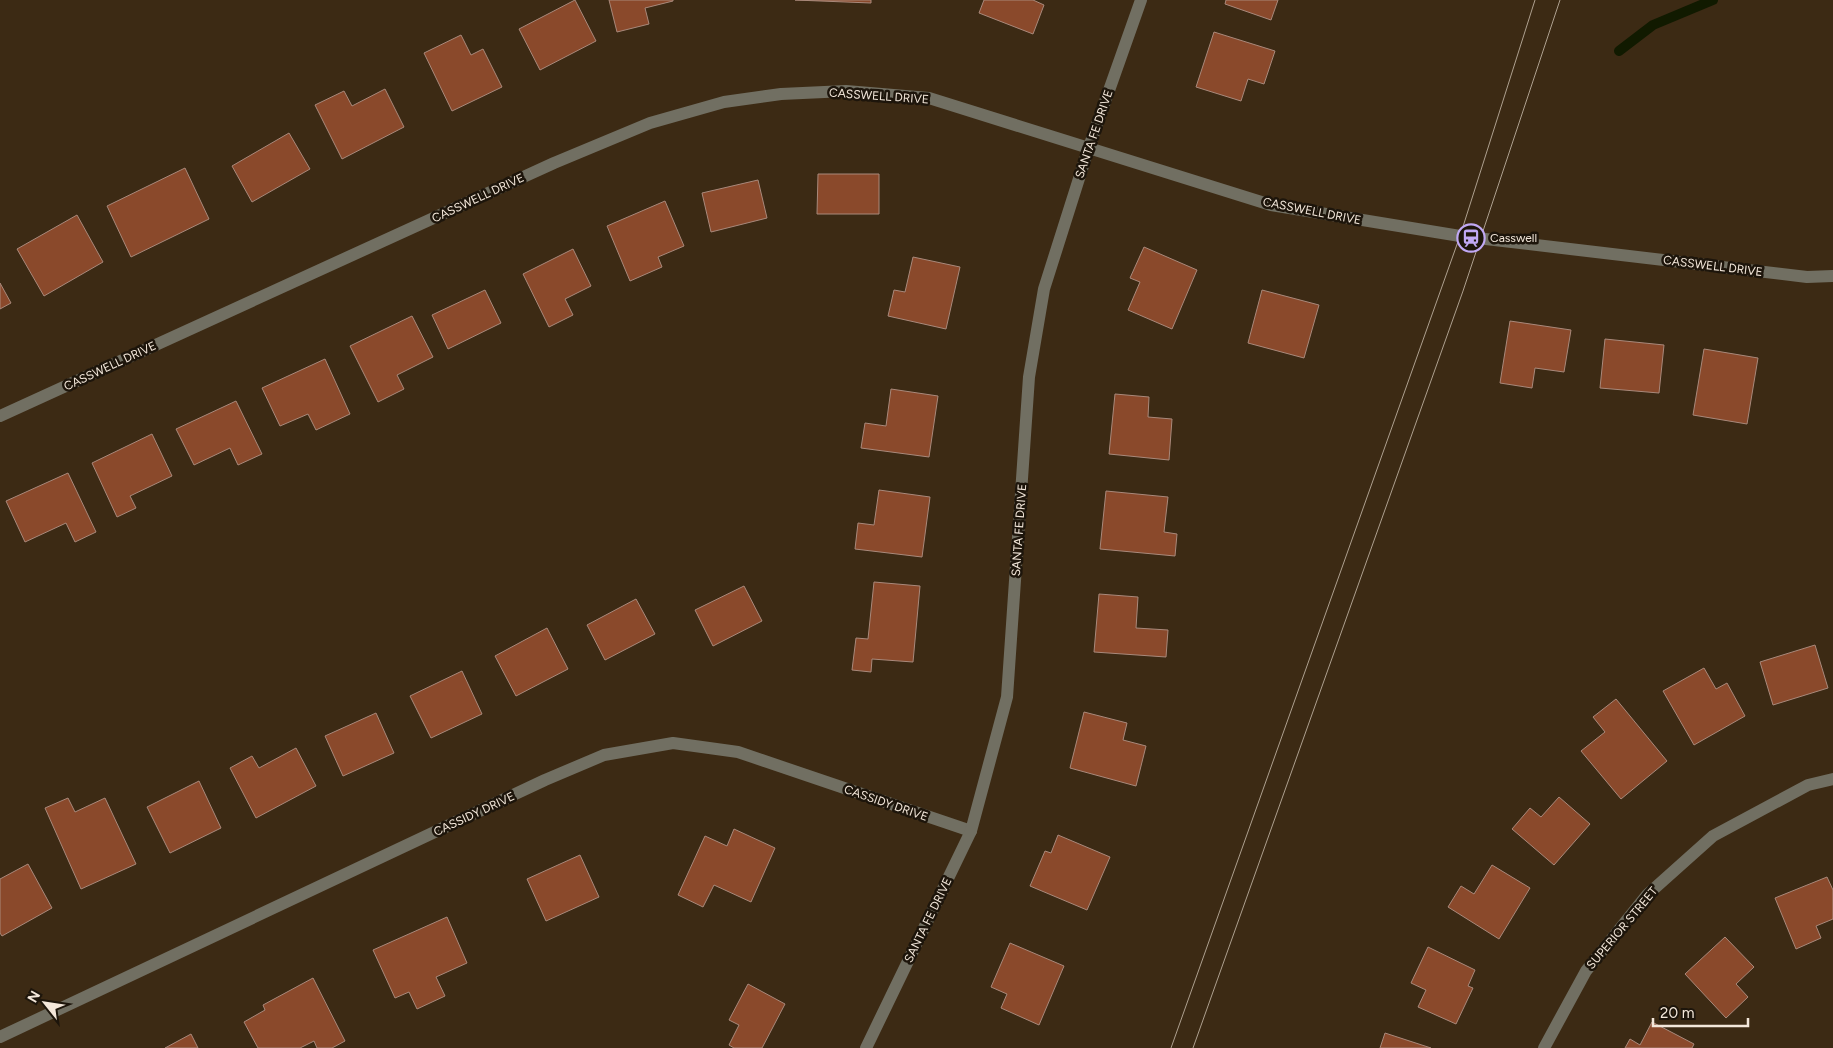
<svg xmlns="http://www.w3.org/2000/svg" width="1833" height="1048" font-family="Figtree,sans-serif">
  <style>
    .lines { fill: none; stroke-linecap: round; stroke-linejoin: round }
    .stream { stroke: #111a00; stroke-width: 10 }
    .building { fill: #8a492b; stroke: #a9897b }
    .street { stroke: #716f62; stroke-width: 12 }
    .tram { stroke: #aea08f; stroke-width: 1 }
    .labels { text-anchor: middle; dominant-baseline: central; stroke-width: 5; stroke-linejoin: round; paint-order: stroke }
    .street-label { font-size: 12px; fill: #f3e7da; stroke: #1d150b }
    .poi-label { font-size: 12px; fill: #f3e7da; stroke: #1d150b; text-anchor: start }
  </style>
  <rect width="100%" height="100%" fill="#3c2a14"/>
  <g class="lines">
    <!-- stream -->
    <path class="stream" d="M1619,51L1653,25L1713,0"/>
  </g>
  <!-- building -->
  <g class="building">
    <path d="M575,0L596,41L540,70L519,29Z"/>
    <path d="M609,0H673V1L645,8L649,24L617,32Z"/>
    <path d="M795,0H871V3Z"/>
    <path d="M984,0H1033L1044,5L1033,34L979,13Z"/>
    <path d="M1226,0H1278L1271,20L1225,4Z"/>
    <path d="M1214,32L1275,51L1264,84L1248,79L1241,101L1196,87Z"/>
    <path d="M461,35L471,55L483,49L502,87L452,111L424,53Z"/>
    <path d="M385,89L404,127L342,159L315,105L344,91L352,106Z"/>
    <path d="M289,133L310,169L252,202L232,166Z"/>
    <path d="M185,168L209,219L131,257L107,206Z"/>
    <path d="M818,174H879V214H817Z"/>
    <path d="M758,180L767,218L711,232L702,193Z"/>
    <path d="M665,201L684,246L658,257L662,267L630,281L607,226Z"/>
    <path d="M77,215L103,262L44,296L17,249Z"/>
    <path d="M1144,247L1197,270L1172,329L1128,310L1140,282L1130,278Z"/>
    <path d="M573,249L591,286L565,299L573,315L549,327L523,274Z"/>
    <path d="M913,257L960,267L946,329L888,316L894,290L905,292Z"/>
    <path d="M0,283L11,303L0,309Z"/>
    <path d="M485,290L501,323L448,349L432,315Z"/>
    <path d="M1262,290L1319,305L1304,358L1248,343Z"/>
    <path d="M412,316L433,357L397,375L404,389L378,402L350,346Z"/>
    <path d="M1510,321L1571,330L1564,372L1535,368L1532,388L1500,383Z"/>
    <path d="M1605,339L1664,345L1659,393L1600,388Z"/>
    <path d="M1704,349L1758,358L1747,424L1693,415Z"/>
    <path d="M325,359L350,414L316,430L308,414L280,426L262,388Z"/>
    <path d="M891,389L938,396L929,457L861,448L865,423L886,426Z"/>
    <path d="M1115,394L1149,397L1148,417L1172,419L1169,460L1109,454Z"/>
    <path d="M236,401L262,454L238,465L230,448L194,465L176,429Z"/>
    <path d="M152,434L172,476L130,496L136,508L117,517L92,463Z"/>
    <path d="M68,473L96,532L75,542L66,523L25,542L6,501Z"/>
    <path d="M879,490L930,497L922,557L855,549L858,523L874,525Z"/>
    <path d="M1106,491L1168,497L1164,532L1177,534L1175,556L1100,549Z"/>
    <path d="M874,582L920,586L913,662L872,659L871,672L852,670L856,638L868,639Z"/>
    <path d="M744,586L762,621L713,646L695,610Z"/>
    <path d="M1099,594L1138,597L1136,628L1168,630L1166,657L1094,652Z"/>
    <path d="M636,599L655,634L605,660L587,625Z"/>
    <path d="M547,628L568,669L516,696L495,656Z"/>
    <path d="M1815,645L1828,688L1773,705L1760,662Z"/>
    <path d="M1704,668L1716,689L1727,683L1745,716L1694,745L1663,691Z"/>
    <path d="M462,671L482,714L431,738L410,696Z"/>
    <path d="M1616,699L1667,761L1621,799L1581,751L1605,732L1593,717Z"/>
    <path d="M1084,712L1127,723L1123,740L1146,746L1136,786L1070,768Z"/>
    <path d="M376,713L394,753L343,776L325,736Z"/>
    <path d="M296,748L316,786L256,818L230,768L252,756L259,768Z"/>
    <path d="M199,781L221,828L170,853L147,807Z"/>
    <path d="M1559,797L1590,824L1554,865L1512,829L1530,808L1541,817Z"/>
    <path d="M68,798L75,812L105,798L136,864L81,889L45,808Z"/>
    <path d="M734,829L775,848L751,902L714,885L703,907L678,895L705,836L727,846Z"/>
    <path d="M1058,835L1110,857L1087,910L1030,886L1045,851L1051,853Z"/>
    <path d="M580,855L599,897L546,921L527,879Z"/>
    <path d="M28,864L52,908L2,936L0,933V879Z"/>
    <path d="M1492,865L1530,888L1499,939L1448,907L1461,886L1474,894Z"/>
    <path d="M1827,877L1833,890V919L1816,926L1821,938L1796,949L1775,898Z"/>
    <path d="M447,917L467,963L436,977L445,996L417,1009L409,992L395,998L373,950Z"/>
    <path d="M1725,937L1754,967L1736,984L1748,997L1726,1018L1685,974Z"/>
    <path d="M1010,943L1064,966L1039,1025L1001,1008L1007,994L991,987Z"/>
    <path d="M1428,947L1475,970L1468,986L1473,988L1456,1024L1418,1007L1426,990L1411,983Z"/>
    <path d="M313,978L345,1041L332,1048H317L314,1041L300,1048H258L244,1022L265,1010L263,1005Z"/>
    <path d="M748,984L785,1004L762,1048H734L729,1045L739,1025L729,1020Z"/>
    <path d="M1652,1022L1694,1044L1692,1048H1625L1630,1039L1640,1045Z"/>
    <path d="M1385,1033L1431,1048H1380Z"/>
    <path d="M191,1034L198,1048H165Z"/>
  </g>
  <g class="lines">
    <!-- street -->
    <g class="street">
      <path d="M0,416L554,163L650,123L724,102L781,94L846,91L929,98L1271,205L1460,236L1807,277L1833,276"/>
      <path d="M0,1037L545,780L604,755L673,743L738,752L971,831"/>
      <path d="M866,1048L971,831L1007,697L1029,377L1044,289L1089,147L1141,0"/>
      <path d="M1544,1048L1586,971L1647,895L1713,836L1808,785L1833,779"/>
    </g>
    <!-- tram -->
    <g class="tram">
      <path d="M1171,1048L1460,236L1535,0"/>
      <path d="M1193,1048L1463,291L1560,0"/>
    </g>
  </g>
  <!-- icons -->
  <defs>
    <g id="station-ring" transform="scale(1.4375)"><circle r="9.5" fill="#1d150b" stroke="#c0a8f4" stroke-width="1.5"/><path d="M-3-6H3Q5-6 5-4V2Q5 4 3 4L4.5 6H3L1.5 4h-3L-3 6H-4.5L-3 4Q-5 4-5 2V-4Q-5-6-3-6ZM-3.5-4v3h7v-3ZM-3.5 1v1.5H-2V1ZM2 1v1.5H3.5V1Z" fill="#c0a8f4"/></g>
  </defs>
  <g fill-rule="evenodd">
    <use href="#station-ring" x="1471" y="238"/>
  </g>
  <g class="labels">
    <!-- street labels -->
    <g class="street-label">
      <text transform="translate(879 96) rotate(4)">CASSWELL DRIVE</text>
      <text transform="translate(1094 134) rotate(-71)">SANTA FE DRIVE</text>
      <text transform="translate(478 198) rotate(-25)">CASSWELL DRIVE</text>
      <text transform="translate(1312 211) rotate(11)">CASSWELL DRIVE</text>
      <text transform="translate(1713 266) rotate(7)">CASSWELL DRIVE</text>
      <text transform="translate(110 366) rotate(-25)">CASSWELL DRIVE</text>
      <text transform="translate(1019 530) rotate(-86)">SANTA FE DRIVE</text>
      <text transform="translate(886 803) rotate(19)">CASSIDY DRIVE</text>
      <text transform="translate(474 814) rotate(-25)">CASSIDY DRIVE</text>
      <text transform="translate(928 920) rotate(-64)">SANTA FE DRIVE</text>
      <text transform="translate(1622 928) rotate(-50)">SUPERIOR STREET</text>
    </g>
    <!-- poi labels -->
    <g class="poi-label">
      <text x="1490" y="238">Casswell</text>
    </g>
  </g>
  <!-- north arrow -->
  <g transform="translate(45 1003) rotate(300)" stroke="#1d150b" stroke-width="4" paint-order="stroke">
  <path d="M0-4L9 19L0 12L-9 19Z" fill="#f3e7da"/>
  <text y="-8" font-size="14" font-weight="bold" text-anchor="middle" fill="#f3e7da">N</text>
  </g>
  <!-- scale -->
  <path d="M1653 1018v8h95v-8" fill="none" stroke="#f3e7da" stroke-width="2.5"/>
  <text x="1660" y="1018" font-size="15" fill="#f3e7da" stroke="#1d150b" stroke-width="4" paint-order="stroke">20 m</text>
</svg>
